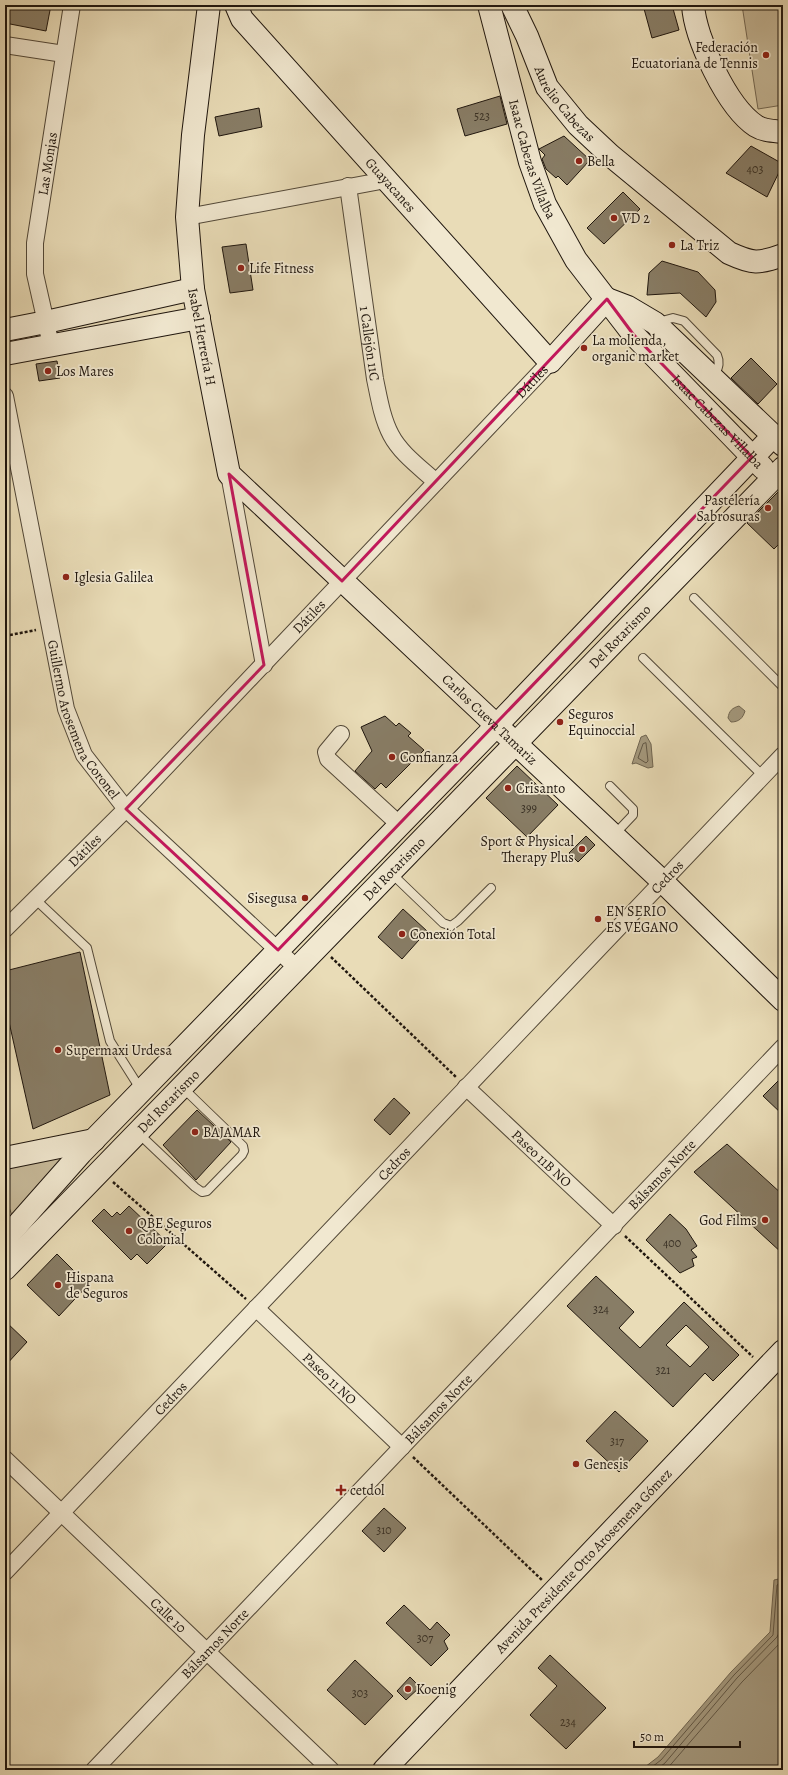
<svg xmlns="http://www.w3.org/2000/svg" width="788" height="1775" font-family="Alegreya,serif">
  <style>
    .green { fill: #c7ba9a; stroke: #736854 }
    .water { fill: #a4997e; stroke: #6f6551 }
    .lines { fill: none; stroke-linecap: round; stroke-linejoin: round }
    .shore { stroke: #625846; stroke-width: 1 }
    .building { fill: #887d66; stroke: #1f160e; fill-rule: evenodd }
    .lane-casing { stroke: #524838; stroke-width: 10 }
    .street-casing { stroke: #524838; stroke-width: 18 }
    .secondary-casing { stroke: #1f160e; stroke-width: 24 }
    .path { stroke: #1f160e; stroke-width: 2.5; stroke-dasharray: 3 2; stroke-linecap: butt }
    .lane { stroke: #f1e8d0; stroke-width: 8 }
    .street { stroke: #f1e8d0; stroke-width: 16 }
    .secondary { stroke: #f1e8d0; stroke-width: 22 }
    .marked { fill: none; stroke: #c2185b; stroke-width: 3; stroke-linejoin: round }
    .poi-dot { fill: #8f2418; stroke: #f1e8d0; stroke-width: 1.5 }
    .labels { text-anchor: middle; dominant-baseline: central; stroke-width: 3.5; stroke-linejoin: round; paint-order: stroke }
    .number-label { font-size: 12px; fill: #393024 }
    .poi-label { font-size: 14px; fill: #1f160e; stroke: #f1e8d0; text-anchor: start }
    .street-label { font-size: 14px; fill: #1f160e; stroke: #f1e8d0 }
  </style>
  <rect width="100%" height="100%" fill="#e9dcb7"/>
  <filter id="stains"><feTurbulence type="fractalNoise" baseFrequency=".005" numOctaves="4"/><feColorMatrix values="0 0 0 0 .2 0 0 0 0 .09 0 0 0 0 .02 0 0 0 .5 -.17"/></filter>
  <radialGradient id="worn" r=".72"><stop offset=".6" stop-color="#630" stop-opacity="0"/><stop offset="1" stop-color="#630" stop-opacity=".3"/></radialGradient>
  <!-- green -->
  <g class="green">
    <path d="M742,5H783V105L758,109Z"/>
    <path d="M73,1150L15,1223L5,1197V1165Z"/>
  </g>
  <!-- water -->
  <g class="water">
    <path d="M739,706L745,711C743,718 739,722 731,722L728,718C729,711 732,708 739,706Z"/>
    <path d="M646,735L651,744L653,767L648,768L636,763L632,764L641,737Z"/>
    <path d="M783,1578V1770H641L658,1757L731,1672L770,1632L774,1580Z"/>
  </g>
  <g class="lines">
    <!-- shore -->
    <g class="shore">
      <path d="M646,743L648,761L646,763L638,758L643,744Z"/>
      <path d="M648,1770L661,1760L734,1675L773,1635L777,1585L783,1582"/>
      <path d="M656,1770L665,1763L737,1678L777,1637L779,1633L783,1587"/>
      <path d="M666,1770L742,1682L783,1640"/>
    </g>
  </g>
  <!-- building -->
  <g class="building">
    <path d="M8,5L34,8V5H51L46,31L5,23Z"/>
    <path d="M643,5H672L679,30L652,38Z"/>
    <path d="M500,96L507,124L465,136L457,109Z"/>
    <path d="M259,108L262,127L219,136L215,117Z"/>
    <path d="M564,136L590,160L567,185L558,176L556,178L546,169L542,159L545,155L539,149Z"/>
    <path d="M751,146L783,164L767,197L726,173Z"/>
    <path d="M623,192L640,209L604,244L587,228Z"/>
    <path d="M246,244L253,290L230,293L222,247Z"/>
    <path d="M662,261L698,272L715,290L716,302L706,317L680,293L647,295L649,273Z"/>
    <path d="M751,358L777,384L758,404L731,378Z"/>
    <path d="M57,361L60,378L39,381L36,364Z"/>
    <path d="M778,492L783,497V540L774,549L747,523Z"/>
    <path d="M385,716L396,726L399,723L411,733L408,736L424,750L386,788L381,783L375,789L355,771L372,751L361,727Z"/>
    <path d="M517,766L558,805L527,837L486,798Z"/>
    <path d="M586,836L595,845L578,862L569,853Z"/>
    <path d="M403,909L427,931L402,959L378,937Z"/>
    <path d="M80,952L110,1095L33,1129L5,1004V971Z"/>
    <path d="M783,1076V1115L763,1096Z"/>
    <path d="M394,1098L410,1113L390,1135L374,1120Z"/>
    <path d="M197,1110L231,1142L196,1180L163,1145Z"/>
    <path d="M727,1144L783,1195V1254L694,1172Z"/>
    <path d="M129,1206L168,1243L147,1264L137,1254L131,1260L92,1221L104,1209L112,1217L117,1212L120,1215Z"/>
    <path d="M670,1214L686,1229L697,1246L691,1250L697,1257L692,1259L694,1266L680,1273L646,1240Z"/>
    <path d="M57,1254L88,1285L59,1316L27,1285Z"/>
    <path d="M596,1276L634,1312L619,1328L640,1348L684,1302L739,1355L713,1381L705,1373L673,1407L567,1306ZM686,1325L709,1347L690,1367L666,1345Z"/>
    <path d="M5,1321L27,1342L5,1366Z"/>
    <path d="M615,1411L648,1441L619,1472L586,1441Z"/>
    <path d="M384,1508L406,1528L384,1552L362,1531Z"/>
    <path d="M404,1605L430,1630L437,1622L450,1635L444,1641L448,1649L431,1666L386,1623Z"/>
    <path d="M550,1655L606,1708L566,1749L530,1715L557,1686L538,1668Z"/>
    <path d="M355,1660L393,1696L365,1725L327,1690Z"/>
    <path d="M410,1677L420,1687L406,1700L397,1691Z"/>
  </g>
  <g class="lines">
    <!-- lane casing -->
    <g class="lane-casing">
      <g id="lane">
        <path d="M658,322L673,318L684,321L717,355C721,364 717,369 714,378"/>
        <path d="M694,598L783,687"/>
        <path d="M643,658L763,776"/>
        <path d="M610,786L633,809V815L614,835"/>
        <path d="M391,873L443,923L451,926L458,921L491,888"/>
        <path d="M35,899L87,948L110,1041L141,1090"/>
        <path d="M138,1133L195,1187L202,1192L207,1191L242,1155L244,1151L243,1146L182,1087"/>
      </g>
    </g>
    <!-- street casing -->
    <g class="street-casing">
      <g id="street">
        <path d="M5,45L64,54"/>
        <path id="s1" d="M348,186L375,379C379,398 382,418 391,435C401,454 421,468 436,482"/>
        <path d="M187,217L386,180"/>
        <path id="s2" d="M51,345L35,274V243L72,5"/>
        <path id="s3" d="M5,396L66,709L84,755L126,809L297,968"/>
        <path d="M229,474L264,665"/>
        <path d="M341,734L326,752L328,759L400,825"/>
        <path id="s4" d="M5,929L126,809L550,362"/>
        <path id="s5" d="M466,1087L614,1226"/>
        <path id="s6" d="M256,1308L402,1447"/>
        <path id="s7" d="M5,1459L331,1770"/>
        <path id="s8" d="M5,1572L783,755"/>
        <path id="s9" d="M94,1770L783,1047"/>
      </g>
    </g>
    <!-- secondary casing -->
    <g class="secondary-casing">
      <g id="secondary">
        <path id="s10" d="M209,5L193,135L187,217L193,289L229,474L662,881L783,1000"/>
        <path id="s11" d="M236,5L242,19L550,362L607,299"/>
        <path id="s12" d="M489,5L530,162L545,204L576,260L633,334L763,468"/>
        <path id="s13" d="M512,5L527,36L547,87L578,125L610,155L729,253C753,264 758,264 783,255"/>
        <path d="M693,5C695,38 727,107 756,126C764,131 774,131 783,132"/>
        <path d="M607,299L628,307L655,323L783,445"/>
        <path d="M5,330L46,322L193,289"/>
        <path d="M5,354L199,318"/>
        <path d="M5,1158L94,1140"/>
        <path d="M5,1239L81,1153L496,726L773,436"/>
        <path id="s14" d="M5,1269L783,468"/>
        <path id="s15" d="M384,1770L783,1351"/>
      </g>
    </g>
    <!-- path -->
    <g class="path">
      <path d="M5,636L36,630"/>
      <path d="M331,957L456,1077"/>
      <path d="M113,1182L246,1299"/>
      <path d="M625,1236L753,1357"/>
      <path d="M413,1457L542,1580"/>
    </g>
    <!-- lane -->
    <use href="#lane" class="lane"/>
    <!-- street -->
    <use href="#street" class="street"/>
    <!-- secondary -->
    <use href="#secondary" class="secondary"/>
  </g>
  <!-- marked area -->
  <path class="marked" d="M607,299L633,334L752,457L278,950L126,809L264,665L229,474L342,581Z"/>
  <!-- markers -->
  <g class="poi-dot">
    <circle cx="766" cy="55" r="4"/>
    <circle cx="579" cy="161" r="4"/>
    <circle cx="614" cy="218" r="4"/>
    <circle cx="672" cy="245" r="4"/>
    <circle cx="241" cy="268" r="4"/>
    <circle cx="584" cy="348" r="4"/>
    <circle cx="48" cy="371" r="4"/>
    <circle cx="768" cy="508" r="4"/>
    <circle cx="66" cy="577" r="4"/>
    <circle cx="560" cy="722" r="4"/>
    <circle cx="392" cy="757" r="4"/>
    <circle cx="508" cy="788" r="4"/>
    <circle cx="582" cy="849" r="4"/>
    <circle cx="305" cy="898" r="4"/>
    <circle cx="598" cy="919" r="4"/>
    <circle cx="402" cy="934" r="4"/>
    <circle cx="58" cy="1050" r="4"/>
    <circle cx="195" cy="1132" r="4"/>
    <circle cx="765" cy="1220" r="4"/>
    <circle cx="129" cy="1231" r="4"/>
    <circle cx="58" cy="1285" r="4"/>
    <circle cx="576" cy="1464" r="4"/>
    <path d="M339 1484h4v4h4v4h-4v4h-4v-4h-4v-4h4z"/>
    <circle cx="408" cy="1689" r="4"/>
  </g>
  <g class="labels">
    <!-- number labels -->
    <g class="number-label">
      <text x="482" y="116">523</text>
      <text x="755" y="169">403</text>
      <text x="529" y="808">399</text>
      <text x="672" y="1243">400</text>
      <text x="601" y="1309">324</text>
      <text x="663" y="1370">321</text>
      <text x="617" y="1441">317</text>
      <text x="384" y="1530">310</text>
      <text x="425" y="1638">307</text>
      <text x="360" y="1693">303</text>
      <text x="568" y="1722">234</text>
    </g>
    <!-- poi labels -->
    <g class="poi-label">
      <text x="758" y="47" text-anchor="end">Federación<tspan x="758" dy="16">Ecuatoriana de Tennis</tspan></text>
      <text x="587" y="161">Bella</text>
      <text x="622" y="218">VD 2</text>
      <text x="680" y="245">La Triz</text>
      <text x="249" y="268">Life Fitness</text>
      <text x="592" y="340">La molienda,<tspan x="592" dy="16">organic market</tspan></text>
      <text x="56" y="371">Los Mares</text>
      <text x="760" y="500" text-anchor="end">Pastelería<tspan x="760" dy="16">Sabrosuras</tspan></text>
      <text x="74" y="577">Iglesia Galilea</text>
      <text x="568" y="714">Seguros<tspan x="568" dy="16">Equinoccial</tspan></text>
      <text x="400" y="757">Confianza</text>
      <text x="516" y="788">Crisanto</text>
      <text x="574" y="841" text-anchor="end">Sport &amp; Physical<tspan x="574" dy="16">Therapy Plus</tspan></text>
      <text x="297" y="898" text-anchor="end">Sisegusa</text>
      <text x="606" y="911">EN SERIO<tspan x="606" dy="16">ES VEGANO</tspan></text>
      <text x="410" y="934">Conexión Total</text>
      <text x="66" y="1050">Supermaxi Urdesa</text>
      <text x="203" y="1132">BAJAMAR</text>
      <text x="757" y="1220" text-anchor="end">God Films</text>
      <text x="137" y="1223">QBE Seguros<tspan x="137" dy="16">Colonial</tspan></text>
      <text x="66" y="1277">Hispana<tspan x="66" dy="16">de Seguros</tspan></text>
      <text x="584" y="1464">Genesis</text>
      <text x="350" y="1490">cetdol</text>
      <text x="416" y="1689">Koenig</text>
    </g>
    <!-- street labels -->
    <g class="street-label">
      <text stroke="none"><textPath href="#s13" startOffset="113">Aurelio Cabezas</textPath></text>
      <text stroke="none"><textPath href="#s12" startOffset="160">Isaac Cabezas Villalba</textPath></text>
      <text stroke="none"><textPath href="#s2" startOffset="184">Las Monjas</textPath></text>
      <text stroke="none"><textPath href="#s11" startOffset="238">Guayacanes</textPath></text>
      <text stroke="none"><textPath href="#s10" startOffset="334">Isabel Herrería H</textPath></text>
      <text stroke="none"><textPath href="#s1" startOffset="159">1 Callejón 11C</textPath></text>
      <text stroke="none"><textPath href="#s4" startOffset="760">Dátiles</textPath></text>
      <text stroke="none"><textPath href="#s12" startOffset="486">Isaac Cabezas Villalba</textPath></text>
      <text stroke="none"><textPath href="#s4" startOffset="436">Dátiles</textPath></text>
      <text stroke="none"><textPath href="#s14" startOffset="882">Del Rotarismo</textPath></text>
      <text stroke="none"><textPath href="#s3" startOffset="335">Guillermo Arosemena Coronel</textPath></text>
      <text stroke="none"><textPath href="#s10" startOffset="832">Carlos Cueva Tamariz</textPath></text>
      <text stroke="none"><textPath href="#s4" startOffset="112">Dátiles</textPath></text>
      <text stroke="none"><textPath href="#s14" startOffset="558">Del Rotarismo</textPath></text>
      <text stroke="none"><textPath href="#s8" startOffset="960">Cedros</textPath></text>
      <text stroke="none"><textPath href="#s14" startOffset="234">Del Rotarismo</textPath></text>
      <text stroke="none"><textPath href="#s5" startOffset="104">Paseo 11B NO</textPath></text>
      <text stroke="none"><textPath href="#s8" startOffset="564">Cedros</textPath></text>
      <text stroke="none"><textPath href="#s9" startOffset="823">Bálsamos Norte</textPath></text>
      <text stroke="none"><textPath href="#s6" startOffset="102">Paseo 11 NO</textPath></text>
      <text stroke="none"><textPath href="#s8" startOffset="240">Cedros</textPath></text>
      <text stroke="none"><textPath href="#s9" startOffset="499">Bálsamos Norte</textPath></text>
      <text stroke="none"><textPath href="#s15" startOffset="289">Avenida Presidente Otto Arosemena Gómez</textPath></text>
      <text stroke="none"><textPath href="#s7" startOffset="226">Calle 10</textPath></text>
      <text stroke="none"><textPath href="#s9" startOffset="175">Bálsamos Norte</textPath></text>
    </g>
  </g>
  <!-- margin -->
  <rect width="788" height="1775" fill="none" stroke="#e9dcb7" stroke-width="20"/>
  <rect x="6" y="6" width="776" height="1763" fill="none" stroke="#1f160e" stroke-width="2"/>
  <rect x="10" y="10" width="768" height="1755" fill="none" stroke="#1f160e"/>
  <!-- scale -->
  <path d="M634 1741v6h106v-6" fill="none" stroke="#1f160e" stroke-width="2"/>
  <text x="640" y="1741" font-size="12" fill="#1f160e" stroke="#f1e8d0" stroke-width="3" paint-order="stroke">50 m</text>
  <rect width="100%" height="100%" filter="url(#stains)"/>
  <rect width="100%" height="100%" fill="url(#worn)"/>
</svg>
